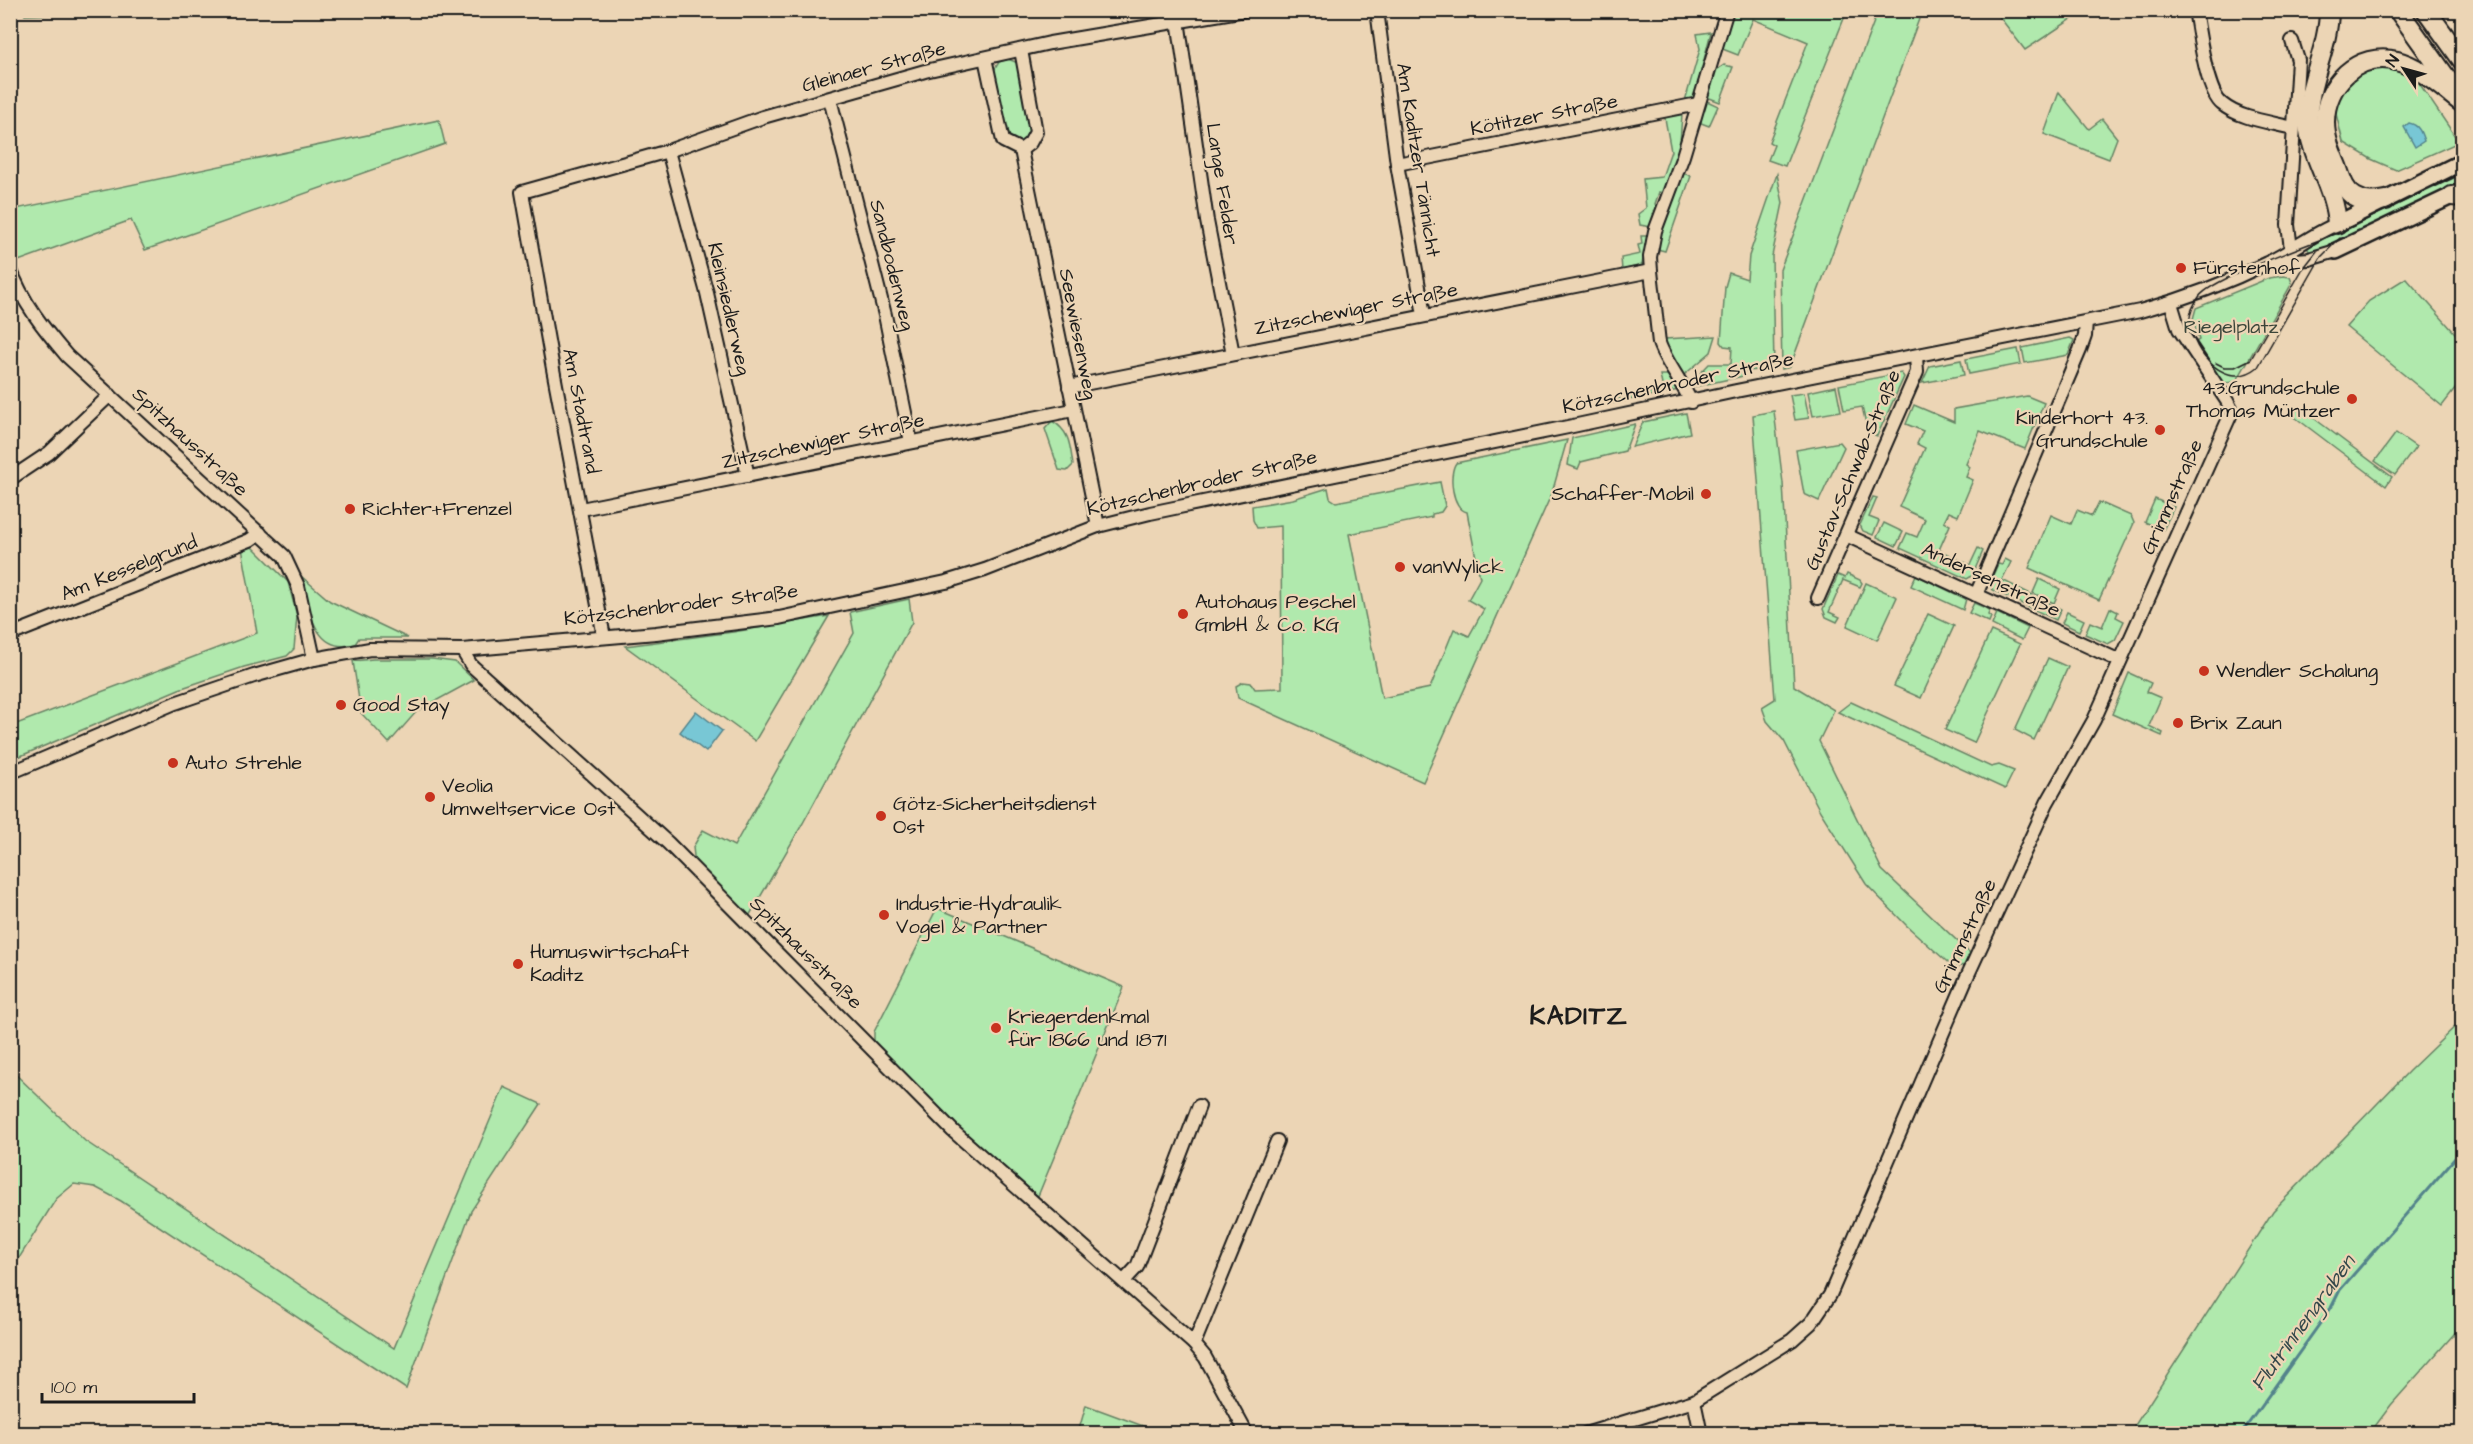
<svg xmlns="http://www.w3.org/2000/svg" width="2473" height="1444" font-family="'Architects Daughter',sans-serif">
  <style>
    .green { fill: #b0e9ad; stroke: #668264; stroke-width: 1.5 }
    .water { fill: #78c7d5; stroke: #53838b; stroke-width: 1.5 }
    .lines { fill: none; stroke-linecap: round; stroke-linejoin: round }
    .stream { stroke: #53838b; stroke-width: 3 }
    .minor-casing { stroke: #1c1c1c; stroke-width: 16 }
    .major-casing { stroke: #1c1c1c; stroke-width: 20 }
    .highway-casing { stroke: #1c1c1c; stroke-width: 22 }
    .minor { stroke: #ecd5b5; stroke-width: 12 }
    .major { stroke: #ecd5b5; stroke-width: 15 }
    .highway { stroke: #ecd5b5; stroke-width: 18 }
    .tram { stroke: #1c1c1c; stroke-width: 1.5 }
    .poi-dot { fill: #c8321e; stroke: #ecd5b5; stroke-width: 2 }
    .labels { text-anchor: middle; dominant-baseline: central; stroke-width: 4.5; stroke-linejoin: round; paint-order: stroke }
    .street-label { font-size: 20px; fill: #1c1c1c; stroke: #ecd5b5 }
    .poi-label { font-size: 20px; fill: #1c1c1c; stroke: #ecd5b5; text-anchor: start }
    .park-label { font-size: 20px; fill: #3a4539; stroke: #ecd5b5 }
    .water-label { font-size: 21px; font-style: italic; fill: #33474a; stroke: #ecd5b5 }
    .district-label { font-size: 26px; font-weight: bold; letter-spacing: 1.5px; fill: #1c1c1c; stroke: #ecd5b5 }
  </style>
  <rect width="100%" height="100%" fill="#ecd5b5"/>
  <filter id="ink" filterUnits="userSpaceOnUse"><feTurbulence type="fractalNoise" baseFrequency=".0167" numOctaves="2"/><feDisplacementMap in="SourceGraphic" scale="12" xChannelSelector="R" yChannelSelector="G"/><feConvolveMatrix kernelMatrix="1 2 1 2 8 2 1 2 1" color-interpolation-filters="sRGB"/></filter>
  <g filter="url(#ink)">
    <!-- green -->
    <g class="green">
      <path d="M1756,10L1847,11L1785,166L1768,160L1774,145L1769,142L1808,42L1753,19L1738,55L1720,48L1732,11H1748L1754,15Z"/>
      <path d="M104,11L105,13L25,15L22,11Z"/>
      <path d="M1878,11H1922L1790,367L1782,369L1780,270Z"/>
      <path d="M1995,11H2084L2025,50Z"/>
      <path d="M1711,32L1694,99L1685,101L1700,49L1697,34Z"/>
      <path d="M1008,59L1018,63L1031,131L1024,144L1008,140L993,72L999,62Z"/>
      <path d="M1724,65L1733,67L1720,102L1707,97L1712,73Z"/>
      <path d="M2378,68H2393L2415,77L2459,142L2396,170L2371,159L2343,142L2333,102C2347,84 2355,73 2378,68Z"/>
      <path d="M2059,92L2089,129L2102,119L2117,138L2109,159L2044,134Z"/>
      <path d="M1705,100L1718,106L1709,126L1701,123V120Z"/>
      <path d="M1679,110L1682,114L1679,158L1665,194L1659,192L1655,204L1660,207L1651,227L1640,225L1638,214L1646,208L1643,179L1662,177L1671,151L1664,113Z"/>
      <path d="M439,120L445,144L145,250L131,220L13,263L11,252V210Z"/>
      <path d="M2462,169V183L2347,239L2310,253L2306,245L2314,239Z"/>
      <path d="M1683,173L1691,176L1665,251L1657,249L1661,233Z"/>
      <path d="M1777,174L1783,203L1772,256L1774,369L1745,371L1743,376L1693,387L1690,384L1709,364H1731L1732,347L1724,346L1721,342L1725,287L1729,273L1747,279L1749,256Z"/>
      <path d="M1641,236H1647L1642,265L1622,270L1621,258L1640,254L1638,245L1642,244Z"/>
      <path d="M2283,276L2290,277L2292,283L2236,382L2224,383L2218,380L2194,343L2199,340L2193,319L2196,308L2269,278Z"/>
      <path d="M2406,278L2462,341V370L2456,381L2459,384L2442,406L2346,327L2369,301Z"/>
      <path d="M1716,336L1711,352L1684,375C1676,363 1667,353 1665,339Z"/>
      <path d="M2070,338L2074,340L2068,355L2025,363L2022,348Z"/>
      <path d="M2018,349L2021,364L1969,374L1966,359Z"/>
      <path d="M1961,360L1964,375L1922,383L1930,366Z"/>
      <path d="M1901,373L1904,377L1877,436L1868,432L1862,407L1844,410L1839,385Z"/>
      <path d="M1660,375H1670L1679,390L1613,403L1612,400L1663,390Z"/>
      <path d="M1836,386L1841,411L1813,416L1808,392Z"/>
      <path d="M1804,393L1809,418L1795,420L1790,395Z"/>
      <path d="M2027,396L2044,403L2025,449L1980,431L1966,464L1970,467L1966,477L1973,480L1958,516L1949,512L1944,522L1950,525L1939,550L1970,565L1978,548L1983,551L1972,576L1967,579L1900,548L1907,533L1917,537L1925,519L1899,507L1925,448L1917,444L1923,431L1906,424L1914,405L1954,422V409Z"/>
      <path d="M2299,407L2392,477L2386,486L2292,415Z"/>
      <path d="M1774,411L1783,483L1794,686L1834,710L1819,741L1882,870L1970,953L1964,965L1954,968L1907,926L1866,884L1820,811L1784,741L1767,721L1762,707L1775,699L1753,415Z"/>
      <path d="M1686,413L1690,433L1632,447L1643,422Z"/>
      <path d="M1052,421C1070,431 1070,446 1073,465L1067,471L1059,470L1045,429Z"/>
      <path d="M1635,424L1625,451L1581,462L1578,469L1568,465L1572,438Z"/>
      <path d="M2396,433L2416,447L2395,475L2375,461Z"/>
      <path d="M1567,440L1552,493L1423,782L1238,698L1236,686L1243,682L1251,683L1255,689L1282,688L1281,526L1257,528L1253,520L1252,506L1293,499L1328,488L1330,498L1336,502L1440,482L1445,506L1441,512L1432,514V517L1349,534L1382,698L1430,688L1454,629L1469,636L1484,609L1468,600L1480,578L1467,512C1452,509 1448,474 1456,463Z"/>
      <path d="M1840,442L1844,447L1819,501L1804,494L1796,450Z"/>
      <path d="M1873,497L1877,498L1869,517L1879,521L1873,535L1863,531L1860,525Z"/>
      <path d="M2155,499L2174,507L2163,530L2161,529L2164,524L2159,521L2156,527L2145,522Z"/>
      <path d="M2099,502L2131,516L2134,523L2099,600L2029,568L2051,515L2071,524L2077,510L2092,516Z"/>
      <path d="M1884,523L1903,532L1896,546L1877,537Z"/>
      <path d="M250,544L288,582L297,616L294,649L287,656L244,667L179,689L11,760V726L257,633L242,548Z"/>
      <path d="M2005,559L2011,562L2002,580L2061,609L2056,620L1993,590L1989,584L1998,564L2002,565Z"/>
      <path d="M1847,574L1860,580L1862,583L1860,587L1843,580L1829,612L1840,617L1837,622L1826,617L1823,609L1838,575L1845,578Z"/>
      <path d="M1916,575L1966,599L1963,610L1911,586Z"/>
      <path d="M301,576L330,601L408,638H359L355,644C313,656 309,606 301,576Z"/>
      <path d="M2039,579L2060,589L2054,603L2033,593Z"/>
      <path d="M1866,583L1897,597L1877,640L1847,626Z"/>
      <path d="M909,599L912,622L803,823L748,918L695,865L693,847L703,830L734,846L854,633L850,612Z"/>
      <path d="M1974,603L1990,610L1988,615L1991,617L1989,622L1969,613Z"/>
      <path d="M2110,608L2118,612L2116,617L2124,621L2115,640L2108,644L2085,634L2090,622L2102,627Z"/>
      <path d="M2067,612L2084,620L2079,631L2062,623Z"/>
      <path d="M1997,613L2028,628L2022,640L1992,625Z"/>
      <path d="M1928,614L1954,626L1921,698L1894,686Z"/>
      <path d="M829,616L755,741L625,646L733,632Z"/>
      <path d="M1991,631L2020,644L1974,743L1945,730Z"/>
      <path d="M2048,658L2068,667L2034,740L2015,730Z"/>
      <path d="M373,659H432L455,662L474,680L417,711L389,743L361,713L353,661Z"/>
      <path d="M2129,673L2151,683L2147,692L2161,698L2149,726L2163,733L2162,736L2112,714Z"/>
      <path d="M1851,702L1991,767L1999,765L2014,771L2005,789L1838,712Z"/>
      <path d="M937,908L1124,987L1038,1196L958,1127L874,1042V1032Z"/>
      <path d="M2462,1020V1325L2391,1405L2370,1433H2130L2273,1211L2409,1071Z"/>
      <path d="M11,1070L85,1141L394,1348L504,1087L541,1104L471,1211L406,1389L121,1201L95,1187L74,1184L56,1199L11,1271Z"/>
      <path d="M1086,1405L1162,1433H1078Z"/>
    </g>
    <!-- water -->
    <g class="water">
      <path d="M2409,123C2419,125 2421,132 2424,141L2415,147L2404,127Z"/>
      <path d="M696,711L722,731L706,752L680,732Z"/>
    </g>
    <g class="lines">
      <!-- stream -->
      <path class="stream" d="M2241,1434L2331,1308L2340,1290L2462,1150"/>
      <!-- minor casing -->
      <g class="minor-casing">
        <g id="minor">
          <path d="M1377,10L1397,164L1424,315"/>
          <path d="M2195,10C2199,31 2206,92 2222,104C2240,119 2270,122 2293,128"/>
          <path d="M1178,20L1207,221L1233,354"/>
          <path d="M985,58L1003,141L1021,150L1030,143L1036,132L1021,50"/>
          <path d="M830,99L885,315L911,442"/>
          <path d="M1021,150L1098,526"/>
          <path d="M668,151L707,293L748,476"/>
          <path d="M1397,164L1698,104"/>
          <path d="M2291,249L2288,225L2298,60L2292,41"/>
          <path d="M2271,262L2309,259L2336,251"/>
          <path d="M10,268C22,302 44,329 67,356L284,556L298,586L314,659"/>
          <path d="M1069,387L1651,271"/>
          <path d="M1691,402C1682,382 1665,361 1659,343L1651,271L1650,257L1655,231L1683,156L1727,10"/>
          <path d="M10,479L49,453L110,395"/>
          <path d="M581,509L1073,410"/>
          <path d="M1846,535L2120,661"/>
          <path d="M1976,595L2080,350L2085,336L2086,322"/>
          <path d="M1818,598L1917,372L1916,356"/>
          <path d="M10,635L250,540L260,533"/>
          <path d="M604,637L553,369L522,192L668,151L763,117L925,71L1050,43L1245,10"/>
          <path d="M462,650L471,665L668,843L953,1131L1194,1344L1205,1357L1247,1434"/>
          <path d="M10,773L175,703L254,676L314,659L370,649L462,650L656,633L779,618L946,582L985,570L1098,526L1150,513L1568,427L1736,391L2140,311C2184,299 2227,283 2267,263C2291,252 2312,234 2337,224"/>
          <path d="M1124,1281L1137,1267L1199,1106"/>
          <path d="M1194,1344L1277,1141"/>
          <path d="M1694,1401L1701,1434"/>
          <path d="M1585,1434L1694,1401L1792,1340L1811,1323L1830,1295L1966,979L2047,803L2094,720L2230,416L2231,409L2227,401L2179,329L2171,303"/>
        </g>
      </g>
      <!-- major casing -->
      <g class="major-casing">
        <g id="major">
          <path d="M2337,224L2462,162"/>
          <path d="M2336,251L2462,191"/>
        </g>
      </g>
      <!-- highway casing -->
      <g class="highway-casing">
        <g id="highway">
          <path d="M2329,10C2329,49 2306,84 2308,123C2311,158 2335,188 2337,224"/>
          <path d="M2398,10L2458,94"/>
          <path d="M2426,10L2462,60"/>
          <path d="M2452,196L2462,197"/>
          <path d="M2386,200C2375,202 2365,203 2355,197C2344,191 2341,177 2337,166C2331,152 2325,138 2325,122C2325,84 2358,51 2397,61C2421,67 2443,89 2462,103"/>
        </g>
      </g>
      <!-- minor -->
      <use href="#minor" class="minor"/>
      <!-- major -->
      <use href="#major" class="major"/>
      <!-- highway -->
      <use href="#highway" class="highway"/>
      <!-- tram -->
      <g class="tram">
        <path d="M2340,238L2321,257L2258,367C2228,392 2192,354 2190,322C2189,314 2194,304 2199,297C2212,278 2312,244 2339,232C2380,214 2421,193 2462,174"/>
        <path d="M2216,363L2224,367H2235L2251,359L2302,270L2317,251"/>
      </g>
    </g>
  </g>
  <!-- markers -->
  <g class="poi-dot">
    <circle cx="2181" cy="268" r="6"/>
    <circle cx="2352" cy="399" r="6"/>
    <circle cx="2160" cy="430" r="6"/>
    <circle cx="1706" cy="494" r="6"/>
    <circle cx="350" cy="509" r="6"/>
    <circle cx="1400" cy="567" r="6"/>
    <circle cx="1183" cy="614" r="6"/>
    <circle cx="2204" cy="671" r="6"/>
    <circle cx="341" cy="705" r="6"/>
    <circle cx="2178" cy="723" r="6"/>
    <circle cx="173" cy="763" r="6"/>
    <circle cx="430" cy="797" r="6"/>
    <circle cx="881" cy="816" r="6"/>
    <circle cx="884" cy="915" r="6"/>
    <circle cx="518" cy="964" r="6"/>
    <circle cx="996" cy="1028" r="6"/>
  </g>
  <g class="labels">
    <!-- street labels -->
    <g class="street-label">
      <text transform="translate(874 67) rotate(-15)">Gleinaer Straße</text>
      <text transform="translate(1544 115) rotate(-11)">Kötitzer Straße</text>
      <text transform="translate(1418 160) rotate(81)">Am Kaditzer Tännicht</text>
      <text transform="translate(1222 184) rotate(81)">Lange Felder</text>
      <text transform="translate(892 265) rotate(76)">Sandbodenweg</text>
      <text transform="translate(729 309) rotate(77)">Kleinsiedlerweg</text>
      <text transform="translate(1356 309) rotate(-11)">Zitzschewiger Straße</text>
      <text transform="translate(1078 334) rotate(79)">Seewiesenweg</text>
      <text transform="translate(1678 383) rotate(-12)">Kötzschenbroder Straße</text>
      <text transform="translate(581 411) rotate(79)">Am Stadtrand</text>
      <text transform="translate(823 441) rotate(-12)">Zitzschewiger Straße</text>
      <text transform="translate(190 442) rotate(43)">Spitzhausstraße</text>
      <text transform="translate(1853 470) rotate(-67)">Gustav-Schwab-Straße</text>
      <text transform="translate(1202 483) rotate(-13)">Kötzschenbroder Straße</text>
      <text transform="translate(2172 497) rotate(-66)">Grimmstraße</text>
      <text transform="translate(129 568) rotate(-22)">Am Kesselgrund</text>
      <text transform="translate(1991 580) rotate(25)">Andersenstraße</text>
      <text transform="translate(681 605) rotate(-7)">Kötzschenbroder Straße</text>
      <text transform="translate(1965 936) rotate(-65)">Grimmstraße</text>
      <text transform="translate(806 953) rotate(45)">Spitzhausstraße</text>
    </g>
    <!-- poi labels -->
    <g class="poi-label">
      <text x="2193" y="268">Fürstenhof</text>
      <text x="2340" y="388" text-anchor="end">43.Grundschule<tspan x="2340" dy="23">Thomas Müntzer</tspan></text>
      <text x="2148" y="418" text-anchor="end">Kinderhort 43.<tspan x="2148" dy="23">Grundschule</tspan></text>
      <text x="1694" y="494" text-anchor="end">Schaffer-Mobil</text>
      <text x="362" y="509">Richter+Frenzel</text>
      <text x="1412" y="567">vanWylick</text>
      <text x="1195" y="602">Autohaus Peschel<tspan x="1195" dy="23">GmbH &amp; Co. KG</tspan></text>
      <text x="2216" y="671">Wendler Schalung</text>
      <text x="353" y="705">Good Stay</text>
      <text x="2190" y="723">Brix Zaun</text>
      <text x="185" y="763">Auto Strehle</text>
      <text x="442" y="786">Veolia<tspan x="442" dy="23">Umweltservice Ost</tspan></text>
      <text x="893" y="804">Götz-Sicherheitsdienst<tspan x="893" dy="23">Ost</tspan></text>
      <text x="896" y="904">Industrie-Hydraulik<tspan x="896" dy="23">Vogel &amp; Partner</tspan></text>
      <text x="530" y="952">Humuswirtschaft<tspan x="530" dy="23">Kaditz</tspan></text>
      <text x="1008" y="1017">Kriegerdenkmal<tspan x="1008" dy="23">für 1866 und 1871</tspan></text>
    </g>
    <!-- park labels -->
    <g class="park-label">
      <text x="2231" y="327">Riegelplatz</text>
    </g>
    <!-- water labels -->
    <g class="water-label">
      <text transform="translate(2303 1323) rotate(-54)">Flutrinnengraben</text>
    </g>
    <!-- district labels -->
    <g class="district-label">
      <text x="1579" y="1016">KADITZ</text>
    </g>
  </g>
  <!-- margin -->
  <rect width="2473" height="1444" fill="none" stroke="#ecd5b5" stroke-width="36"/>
  <rect x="18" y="18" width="2437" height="1408" fill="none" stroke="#1c1c1c" stroke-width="2" filter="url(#ink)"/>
  <!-- north arrow -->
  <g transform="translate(2404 69) rotate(306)" stroke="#ecd5b5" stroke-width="4.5" paint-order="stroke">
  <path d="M0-4.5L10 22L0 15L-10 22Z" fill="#1c1c1c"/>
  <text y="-9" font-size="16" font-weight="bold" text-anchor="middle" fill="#1c1c1c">N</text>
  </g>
  <!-- scale -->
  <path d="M42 1393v9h152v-9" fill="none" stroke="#1c1c1c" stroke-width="3"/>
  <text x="51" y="1393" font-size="18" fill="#1c1c1c" stroke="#ecd5b5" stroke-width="4.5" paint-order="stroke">100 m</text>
</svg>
